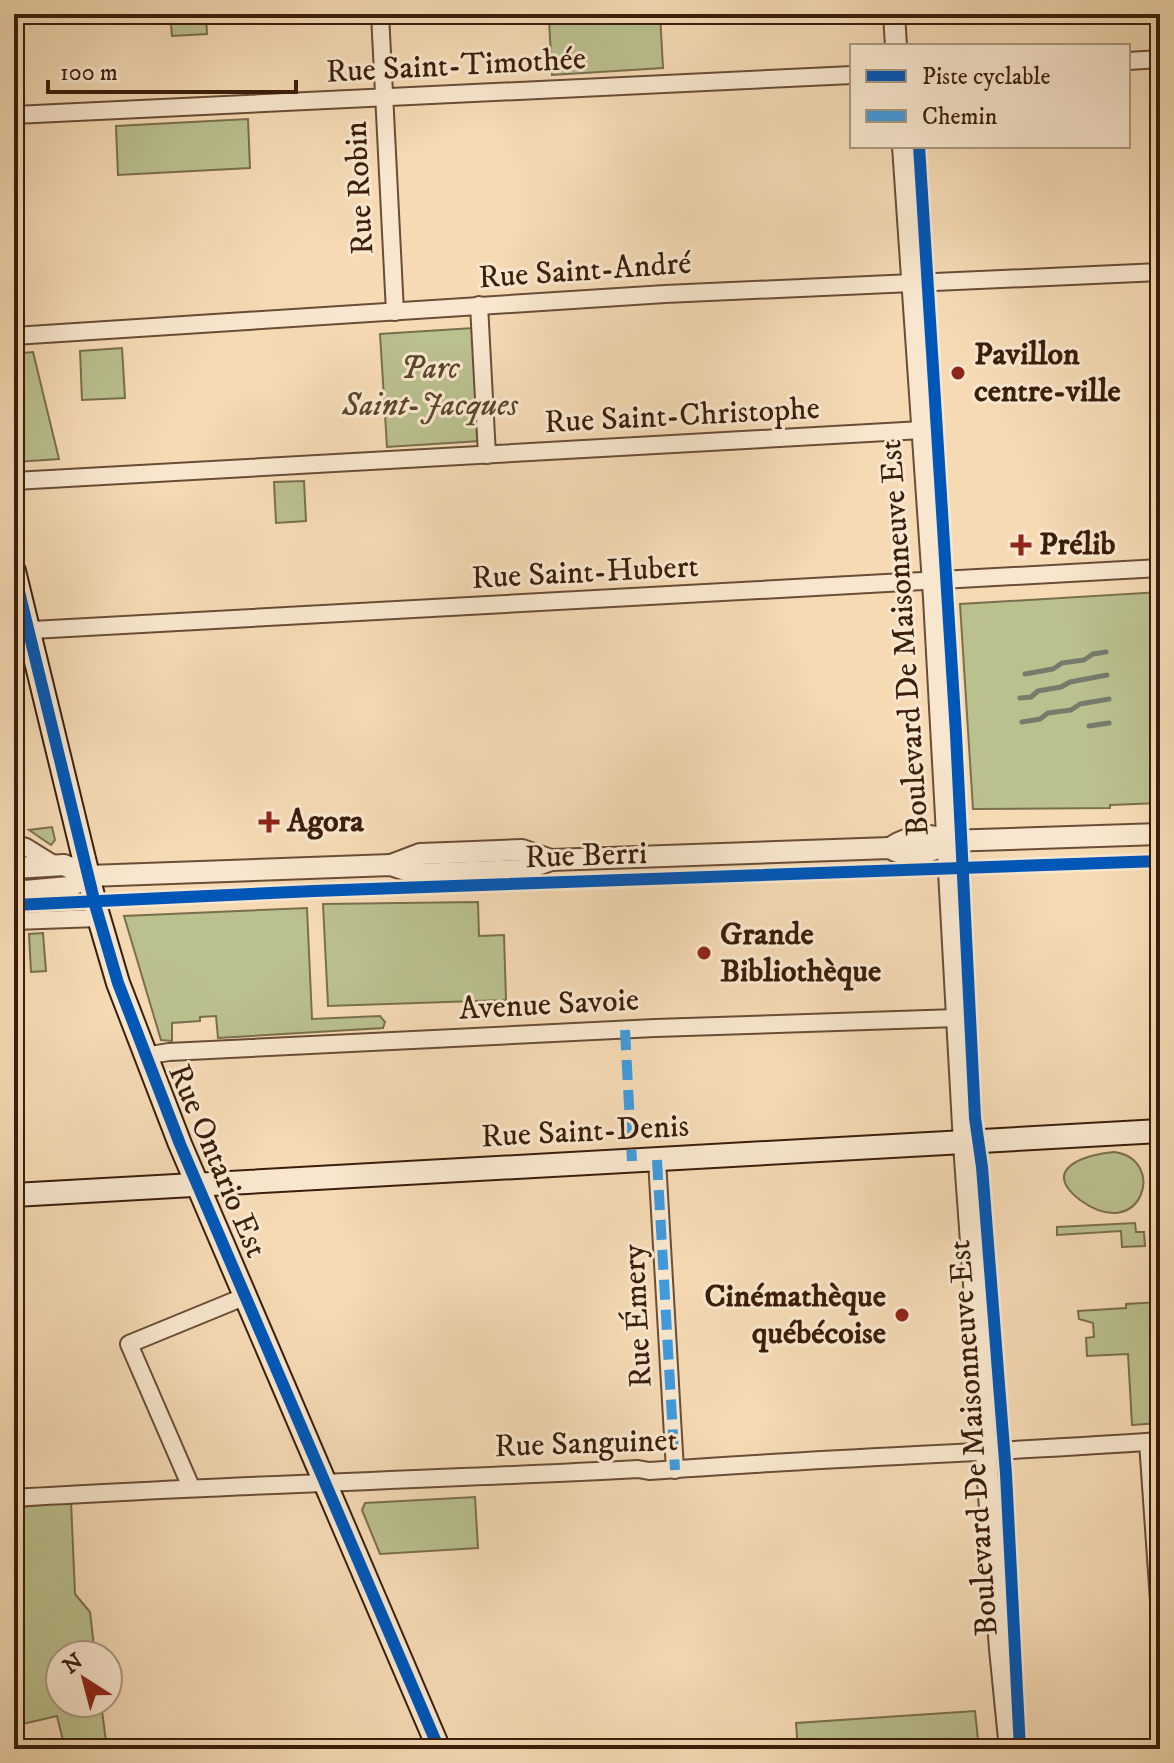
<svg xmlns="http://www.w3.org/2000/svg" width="1174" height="1763" font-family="'IM FELL DW Pica',serif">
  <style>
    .green { fill: #bac08e; stroke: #7a6f4d; stroke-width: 2 }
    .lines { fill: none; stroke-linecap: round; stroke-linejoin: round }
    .stream { stroke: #757c6c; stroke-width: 5 }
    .minor-casing { stroke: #6a4d36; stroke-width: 20 }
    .tertiary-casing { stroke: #6a4d36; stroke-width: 24 }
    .secondary-casing { stroke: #3b1e0c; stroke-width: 26 }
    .minor { stroke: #f8e7ce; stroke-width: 16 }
    .tertiary { stroke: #f8e7ce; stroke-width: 20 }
    .secondary { stroke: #f8e7ce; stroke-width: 22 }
    .quiet { stroke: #3f9bde; stroke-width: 10; stroke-dasharray: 20 10; stroke-linecap: butt }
    .cycleway-casing { stroke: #f8e7ce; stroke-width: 17 }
    .cycleway { stroke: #0057b8; stroke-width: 12 }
    .poi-dot { fill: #8f2418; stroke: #f8e7ce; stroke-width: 3 }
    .labels { text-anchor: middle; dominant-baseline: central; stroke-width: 6; stroke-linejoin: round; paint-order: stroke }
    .street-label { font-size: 32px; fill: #3b1e0c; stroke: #f8e7ce }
    .poi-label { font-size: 32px; font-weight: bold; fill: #3b1e0c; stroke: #f8e7ce; text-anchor: start }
    .park-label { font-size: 32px; font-style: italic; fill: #5b462c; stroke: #f8e7ce }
  </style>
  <rect width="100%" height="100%" fill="#f5dab4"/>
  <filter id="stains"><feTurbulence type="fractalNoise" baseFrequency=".0025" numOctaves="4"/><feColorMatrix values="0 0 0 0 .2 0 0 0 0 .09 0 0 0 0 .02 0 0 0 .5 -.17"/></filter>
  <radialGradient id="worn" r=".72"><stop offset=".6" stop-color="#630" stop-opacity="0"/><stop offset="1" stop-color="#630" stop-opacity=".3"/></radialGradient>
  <!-- green -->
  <g class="green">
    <path d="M170,14H206L207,34L172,36Z"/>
    <path d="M660,14L663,68L552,75L549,20Z"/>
    <path d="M248,119L250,168L118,175L116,126Z"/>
    <path d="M473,328L480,441L387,447L380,334Z"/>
    <path d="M122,348L125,398L82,400L80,351Z"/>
    <path d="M33,352L59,459L16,462L14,354Z"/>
    <path d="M304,481L306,521L276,523L274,482Z"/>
    <path d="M1160,592V803L1110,805V808L973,809L960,604Z"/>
    <path d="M52,827L55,840L51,845L29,830Z"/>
    <path d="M478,902L479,936L504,935L506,1000L328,1006L323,904Z"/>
    <path d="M307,908L312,1019L380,1016L385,1022L383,1028L218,1038L216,1016L200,1017V1021L172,1023V1041L161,1040L124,916Z"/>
    <path d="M43,933L46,971L31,972L29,934Z"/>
    <path d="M1114,1152C1168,1159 1142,1245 1080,1200C1039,1169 1086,1154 1114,1152Z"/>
    <path d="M1135,1223L1136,1232H1144L1145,1246L1122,1247L1121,1231L1057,1235V1227Z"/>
    <path d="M1160,1302V1423L1132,1425L1128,1354L1087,1356L1086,1338L1094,1337L1093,1323L1079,1319L1078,1311L1126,1308V1304Z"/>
    <path d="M475,1497L478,1548L380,1554L362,1510L365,1503Z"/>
    <path d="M71,1501L75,1594L90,1612L95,1655H60V1703H101L107,1749H65L57,1716L14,1726V1508Z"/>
    <path d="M975,1711L979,1749H798L796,1723Z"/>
  </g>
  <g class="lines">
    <!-- stream -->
    <g class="stream">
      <path d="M1025,674L1053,669L1062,663L1084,660L1093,654L1106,652"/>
      <path d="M1020,698L1031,697L1038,691L1061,687L1070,682L1107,675"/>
      <path d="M1022,722L1040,719L1048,713L1071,710L1080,704L1109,699"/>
      <path d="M1089,726L1109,723"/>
    </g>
    <!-- minor casing -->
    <g class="minor-casing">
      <g id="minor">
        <path d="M380,14L395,312"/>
        <path d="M1128,61L1160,59"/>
        <path d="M14,115L852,75"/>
        <path d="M479,305L487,455"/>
        <path d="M14,336L665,294L1160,272"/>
        <path d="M14,481L922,430"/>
        <path d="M14,631L1160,568"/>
        <path d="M14,843L26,847L55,865"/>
        <path d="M14,921L98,918"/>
        <path d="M144,1056L169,1052L655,1028L957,1018"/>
        <path d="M657,1160L675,1470"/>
        <path d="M1148,1442L1160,1615"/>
        <path d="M191,1487L129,1344L246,1296"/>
        <path d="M14,1498C222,1485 430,1480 638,1469L649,1471C820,1458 990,1453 1160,1441"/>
      </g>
    </g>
    <!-- tertiary casing -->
    <g class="tertiary-casing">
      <g id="tertiary">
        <path d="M894,14L896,46"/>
        <path d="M903,146L934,598L964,1144L1000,1649L1010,1749"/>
        <path d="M890,848C908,836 927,831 947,841L1160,834"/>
        <path d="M391,865L420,854L474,852L522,850L551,860"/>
        <path d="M14,868L64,865L89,876"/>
        <path d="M14,892L69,887L89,876L116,875L391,865L418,874L523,870L551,860L890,848C908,860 931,854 947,841"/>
      </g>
    </g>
    <!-- secondary casing -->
    <g class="secondary-casing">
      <g id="secondary">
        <path d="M14,571L96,908L118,983L180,1144L439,1749"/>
        <path d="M14,1195L1160,1131"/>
      </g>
    </g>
    <!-- minor -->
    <use href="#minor" class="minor"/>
    <!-- tertiary -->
    <use href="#tertiary" class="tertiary"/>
    <!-- secondary -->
    <use href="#secondary" class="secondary"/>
    <!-- quiet -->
    <g class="quiet">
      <path d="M625,1030L632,1161"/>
      <path d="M657,1160L675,1470"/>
    </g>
    <!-- cycleway casing -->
    <g class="cycleway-casing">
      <g id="cycleway">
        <path d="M919,146L956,734L975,1118L982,1167L1006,1474L1020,1749"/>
        <path d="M14,571L96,908L118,983L180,1144L439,1749"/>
        <path d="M14,905L314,891L1160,861"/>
      </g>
    </g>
    <!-- cycleway -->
    <use href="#cycleway" class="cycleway"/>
  </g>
  <!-- markers -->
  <g class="poi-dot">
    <circle cx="958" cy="373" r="8"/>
    <path d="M1017 533h8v8h8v8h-8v8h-8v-8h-8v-8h8z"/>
    <path d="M265 810h8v8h8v8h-8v8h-8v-8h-8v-8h8z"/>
    <circle cx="704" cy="953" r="8"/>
    <circle cx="902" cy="1315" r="8"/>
  </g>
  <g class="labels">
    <!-- street labels -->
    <g class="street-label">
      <text transform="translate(456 66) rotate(-3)">Rue Saint-Timothée</text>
      <text transform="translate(360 188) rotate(-93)">Rue Robin</text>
      <text transform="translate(585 271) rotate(-4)">Rue Saint-André</text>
      <text transform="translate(682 416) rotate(-3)">Rue Saint-Christophe</text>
      <text transform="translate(585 573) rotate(-3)">Rue Saint-Hubert</text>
      <text transform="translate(905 638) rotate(-94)">Boulevard De Maisonneuve Est</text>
      <text transform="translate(586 856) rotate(-2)">Rue Berri</text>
      <text transform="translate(549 1005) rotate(-3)">Avenue Savoie</text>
      <text transform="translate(585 1132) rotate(-3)">Rue Saint-Denis</text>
      <text transform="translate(217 1161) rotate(67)">Rue Ontario Est</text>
      <text transform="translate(638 1316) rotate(-93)">Rue Émery</text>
      <text transform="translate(974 1438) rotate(-94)">Boulevard De Maisonneuve Est</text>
      <text transform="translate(586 1444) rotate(-2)">Rue Sanguinet</text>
    </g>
    <!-- poi labels -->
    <g class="poi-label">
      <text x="974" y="355">Pavillon<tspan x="974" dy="37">centre-ville</tspan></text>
      <text x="1039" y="545">Prélib</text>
      <text x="287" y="822">Agora</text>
      <text x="720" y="935">Grande<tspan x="720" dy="37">Bibliothèque</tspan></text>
      <text x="886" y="1297" text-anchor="end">Cinémathèque<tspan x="886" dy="37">québécoise</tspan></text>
    </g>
    <!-- park labels -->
    <g class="park-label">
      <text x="430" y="369">Parc<tspan x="430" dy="37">Saint-Jacques</tspan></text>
    </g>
  </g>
  <!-- margin -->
  <rect width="1174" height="1763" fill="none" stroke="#f5dab4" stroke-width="48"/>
  <rect x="16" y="16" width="1142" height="1731" fill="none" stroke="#3b1e0c" stroke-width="4"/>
  <rect x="24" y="24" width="1126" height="1715" fill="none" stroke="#3b1e0c" stroke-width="2"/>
  <!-- legend -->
  <rect x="850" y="44" width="280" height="104" fill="#f8e7ce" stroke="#ac9780" stroke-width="2"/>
  <rect x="866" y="70" width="40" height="12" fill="#0057b8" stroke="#ac9780" stroke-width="2"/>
  <text x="922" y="84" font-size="24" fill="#3b1e0c">Piste cyclable</text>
  <rect x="866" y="110" width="40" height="12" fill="#3f9bde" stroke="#ac9780" stroke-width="2"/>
  <text x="922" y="124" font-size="24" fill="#3b1e0c">Chemin</text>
  <!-- north arrow -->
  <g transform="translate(84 1679) rotate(324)"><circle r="38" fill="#f8e7ce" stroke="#ac9780" stroke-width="2"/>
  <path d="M0-6L14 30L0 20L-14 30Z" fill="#8f2418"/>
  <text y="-12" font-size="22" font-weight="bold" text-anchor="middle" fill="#3b1e0c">N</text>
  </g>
  <!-- scale -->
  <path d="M48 80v12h248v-12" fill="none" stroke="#3b1e0c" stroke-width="4"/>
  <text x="60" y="80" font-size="24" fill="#3b1e0c" stroke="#f8e7ce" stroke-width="6" paint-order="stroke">100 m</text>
  <rect width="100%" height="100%" filter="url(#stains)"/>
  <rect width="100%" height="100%" fill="url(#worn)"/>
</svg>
